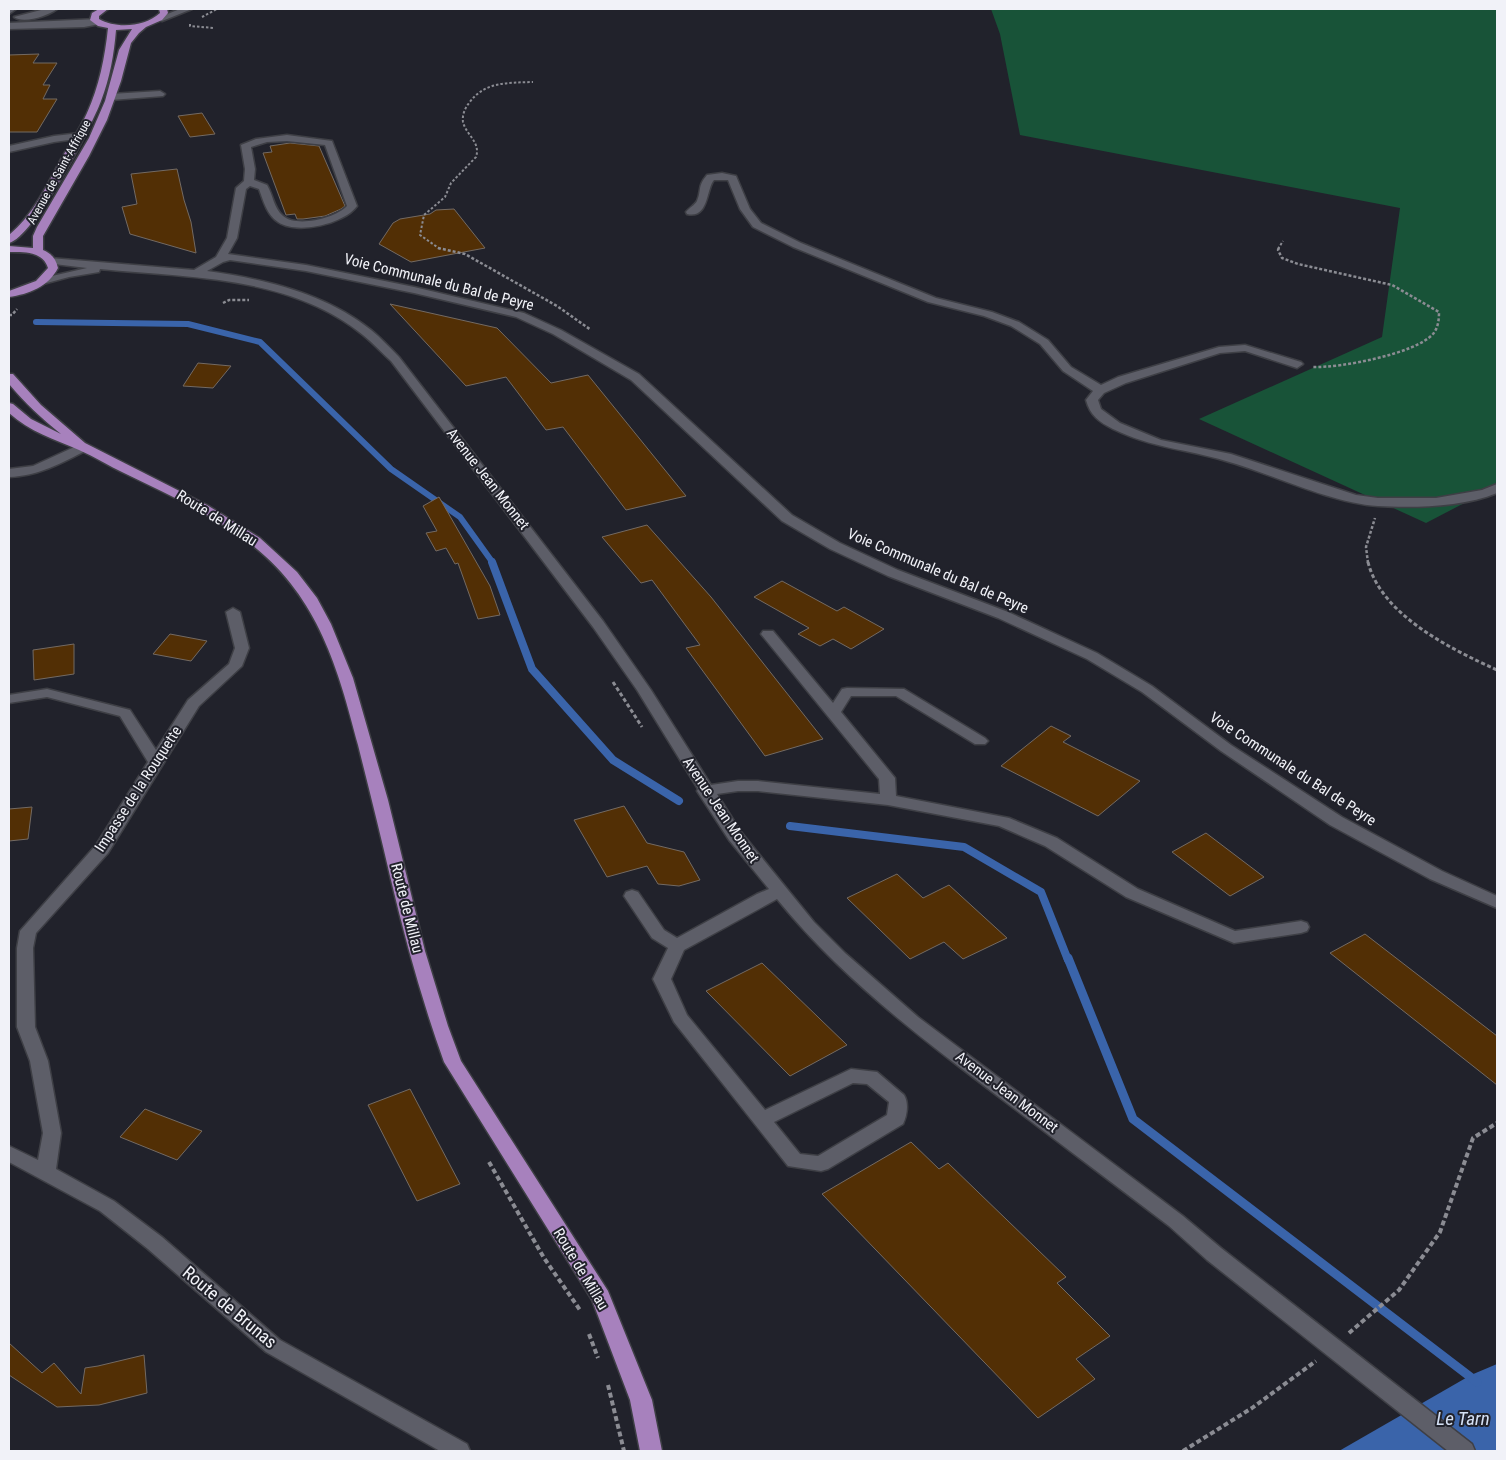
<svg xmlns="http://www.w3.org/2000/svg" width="1506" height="1460" font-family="'Roboto Condensed',sans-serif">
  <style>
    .green { fill: #185338 }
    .water { fill: #3a64aa }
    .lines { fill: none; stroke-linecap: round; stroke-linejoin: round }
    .stream-far2 { stroke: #3a64aa; stroke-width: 6 }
    .stream-far1 { stroke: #3a64aa; stroke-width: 8 }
    .stream { stroke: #3a64aa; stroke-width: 9 }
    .building { fill: #522f05; stroke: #736a63 }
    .minor-casing { stroke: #3e3f45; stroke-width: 3 }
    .major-casing { stroke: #3e3f45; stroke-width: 3 }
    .path-far3 { stroke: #8b8c93; stroke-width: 2; stroke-dasharray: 2.5 2; stroke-linecap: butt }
    .path-far2 { stroke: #8b8c93; stroke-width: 2.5; stroke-dasharray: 3 2; stroke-linecap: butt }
    .path-far1 { stroke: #8b8c93; stroke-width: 3; stroke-dasharray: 4 2.5; stroke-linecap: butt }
    .path { stroke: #8b8c93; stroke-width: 4; stroke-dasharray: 5 3; stroke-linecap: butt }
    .minor { fill: #5d5e68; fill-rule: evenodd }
    .major { fill: #a781bd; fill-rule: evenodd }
    .labels { text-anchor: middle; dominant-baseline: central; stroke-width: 4; stroke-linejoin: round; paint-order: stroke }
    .far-street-label { font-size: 12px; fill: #f1f2f8; stroke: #21222b }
    .street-label { font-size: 15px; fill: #f1f2f8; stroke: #21222b }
    .near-street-label { font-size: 18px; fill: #f1f2f8; stroke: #21222b }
    .near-water-label { font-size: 19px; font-style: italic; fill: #d5e1f5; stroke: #21222b }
  </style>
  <rect width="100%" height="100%" fill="#21222b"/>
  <!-- green -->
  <path class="green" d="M991,9H1497V486L1426,523L1199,419L1382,337L1400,208L1020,135L1000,34Z"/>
  <!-- water -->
  <path class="water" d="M1497,1364V1451H1339L1471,1375Z"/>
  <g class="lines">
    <!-- stream-far2 -->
    <path class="stream-far2" d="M36,322L188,324L260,342L391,469L460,517L493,563"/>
    <!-- stream-far1 -->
    <g class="stream-far1">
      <path d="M492,562L532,669L613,760L679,801"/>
      <path d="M790,826L964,847L1041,892L1068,960"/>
    </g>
    <!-- stream -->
    <path class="stream" d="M1068,958L1133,1119L1477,1382"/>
  </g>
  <!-- building -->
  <g class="building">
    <path d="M39,54L33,63H57L43,85H50L43,99H57L37,132H9V55Z"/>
    <path d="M202,113L215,134L190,137L178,116Z"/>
    <path d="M290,143L319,146L345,206L341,209L325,216L303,219H297L295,214L286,215L263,153L272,152L270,146Z"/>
    <path d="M177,169L184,200L191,222L196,253L130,234L122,207L137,204L131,174Z"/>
    <path d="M454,209L485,248L411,262L379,244L393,223L400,219L430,214L436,210Z"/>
    <path d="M390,304L497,328L551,383L588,375L686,496L626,510L563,427L546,430L506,377L466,386Z"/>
    <path d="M198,363L231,366L213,388L183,386Z"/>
    <path d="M439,497L490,586L500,615L478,619L458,563L455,564L446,548L436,551L426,533L437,531L423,506Z"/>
    <path d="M647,525L711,597L823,739L765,756L686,648L700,645L652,580L641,583L602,537Z"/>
    <path d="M782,581L837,611L844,607L884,629L851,649L833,639L820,646L798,634L809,628L754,597Z"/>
    <path d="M170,634L207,641L191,661L153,654Z"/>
    <path d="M74,644V674L34,680L33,650Z"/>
    <path d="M1051,726L1071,736L1063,742L1140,781L1098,816L1001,766Z"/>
    <path d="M624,806L647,843L684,852L700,880L679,886L658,884L647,866L607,877L574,820Z"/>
    <path d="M32,807L28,839L9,841V809Z"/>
    <path d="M1206,833L1264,877L1230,896L1172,852Z"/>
    <path d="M897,874L923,898L949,885L1007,938L963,959L944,942L910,959L847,898Z"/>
    <path d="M1365,934L1497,1036V1085L1330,953Z"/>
    <path d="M762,963L847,1045L790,1076L706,991Z"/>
    <path d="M410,1089L460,1184L417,1201L368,1105Z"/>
    <path d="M145,1109L160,1115L202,1131L177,1160L120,1137Z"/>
    <path d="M911,1142L939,1169L948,1163L1066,1277L1057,1283L1110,1336L1076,1359L1095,1379L1038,1418L822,1194Z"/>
    <path d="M9,1343L42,1373L54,1363L81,1394L85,1368L98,1366L144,1355L147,1393L99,1405L57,1407L9,1375Z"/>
  </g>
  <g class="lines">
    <!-- minor casing -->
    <g class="minor-casing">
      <g id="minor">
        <path d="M9,9H16L9,14Z"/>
        <path d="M45,9H57C48,16 23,24 14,17Z"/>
        <path d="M96,9H107L100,12Z"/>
        <path d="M180,9H192L162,21L155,19Z"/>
        <path d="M97,19L101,22L100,24L84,27L9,29V23Z"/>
        <path d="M160,91L165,94L163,96L111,100L106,97L111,94Z"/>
        <path d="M80,133L85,136L83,138L54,142L9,152V146L54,136Z"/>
        <path d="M287,135L332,141L357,206C344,224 297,235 278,222C267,215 263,200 259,189L250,186L246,189L237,238L228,254L306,265L414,287L524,313L561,330L639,374L792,515L840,543L898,570L1008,612L1097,653L1152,686L1231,745L1342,817L1442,871L1497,896V908L1430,879L1330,825L1221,751L1142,692L1087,659L998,618L888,576L830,549L782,521L631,380L553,334L516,317L414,293L306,271L230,260L223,262L207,271C264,279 325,293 371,330C381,338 390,348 399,357L603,621L651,690L711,785L738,781H758L880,794L879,779L761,634L763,631H773L833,703L842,689L847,688L904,689L985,738L988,741L985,744H975L896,696H851L841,712L895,778L896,796L1009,818L1057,838L1138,889L1235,931L1301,921L1307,923L1309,927L1307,931L1301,933L1234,943L1126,897L1045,846L999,826L888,805L758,791H738L717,794L741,832L814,922L845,953L918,1017L1183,1216L1221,1248L1472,1444L1475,1451H1448L1207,1260L1169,1226C1110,1181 1050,1136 991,1091C914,1033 838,974 777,899L684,950L671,979L687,1015L765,1110L851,1069L877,1072L904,1095C909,1103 907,1116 903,1124L828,1169L821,1171L788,1166L674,1022L653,979L668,948L652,938L624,896L626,892L632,890L638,892L664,930L677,938L757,894L769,889L729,840L697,791L698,789L637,690L593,627L391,361C382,353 373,343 363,335C289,275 189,278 100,269L99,272L69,277L43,284L38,281L39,279L87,268L46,263L45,261L50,258L194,270L216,257L227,238L236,188L244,181L245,169L241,145L256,139ZM287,141L325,145L347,206C336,218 297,228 283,216C274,209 273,195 267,185L254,180L255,169L251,147L267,142ZM853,1083L867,1084L889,1102L887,1115L818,1156L800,1154L774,1122Z"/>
        <path d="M722,173L736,176L750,209L761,223L801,243L936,298L992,312L1019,322L1048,340L1071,367L1101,385L1118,377L1219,347L1245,345L1301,362L1303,364L1297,368L1245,351L1220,353L1126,383L1104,393L1098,400L1101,409L1120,423L1161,440L1231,454L1356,495L1378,498H1436L1482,490L1497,484V493C1463,507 1414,508 1378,506C1330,503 1273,474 1226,461C1186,449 1152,448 1113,429C1099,422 1090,415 1086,400L1093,391L1063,371L1040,344L1011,326L984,316L928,302L793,247L753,227L740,209L728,180H714C706,189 709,219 687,214L686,212C689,208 695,205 697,201C702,189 697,187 707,175Z"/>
        <path d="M83,443L89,447L87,450C62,463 38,476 9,477V469L33,466Z"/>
        <path d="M233,608L240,612L249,648L242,666L199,706L108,853L36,933L33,948L35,1027L48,1061L61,1133L56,1169L114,1201L162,1237L280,1340L467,1444L470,1451H440L266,1352L148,1249L100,1211L9,1162V1146L38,1160L43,1133L30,1061L17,1027V948L20,931L96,845L148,762L120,716L47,697L9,703V695L47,689L130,710L156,750L188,700L229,664L235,648L226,612Z"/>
      </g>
    </g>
    <!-- major casing -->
    <g class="major-casing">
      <g id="major">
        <path d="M99,9H108L99,16V19C116,29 145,27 160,13L159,9H167L168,13L162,20L146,27L139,33L131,43L121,81L107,120L89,156L43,236V250C52,254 56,259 58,268C48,287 29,294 9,297V291L36,281L48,268C43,251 23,252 9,252V246L33,248V236L37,227L89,138L105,101L119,50L132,29L116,30C114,54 110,78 101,101C92,126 33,238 9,243V235C32,216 45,189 59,163C68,146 79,131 87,113C99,87 105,57 108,28L98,26L90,20L92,13Z"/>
        <path d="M9,374H13L41,405L85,443L207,505L260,538L297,572L317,598L331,624L353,678L388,800L425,951L448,1026L461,1061L608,1291L652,1400L662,1451H640L630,1400L592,1300L444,1062C422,1001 405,939 390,876C380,832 369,789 358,745C338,668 318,597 252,545C213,515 168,494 124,473C109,466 95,457 79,450C54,439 30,432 9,413V403L13,404L31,419L61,434C42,419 25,403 9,384Z"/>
      </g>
    </g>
    <!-- path-far3 -->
    <g class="path-far3">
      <path d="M202,17L217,9"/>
      <path d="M190,24V26L214,28"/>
      <path d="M440,249L420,235L424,215L445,197L451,183L476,157C481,142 466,135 463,122C462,115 465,108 469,103C485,81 508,83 533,82"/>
      <path d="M1278,249L1283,241"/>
    </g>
    <!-- path-far2 -->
    <g class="path-far2">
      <path d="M438,248L465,254L557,306L591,330"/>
      <path d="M1279,248L1278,250L1282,258L1298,264L1392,285L1439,312C1439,320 1438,328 1433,334C1415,354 1340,368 1313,367"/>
      <path d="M223,303L229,300H249"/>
      <path d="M9,315H12L17,309"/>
      <path d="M1368,563L1366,547L1375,518"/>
    </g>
    <!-- path-far1 -->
    <g class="path-far1">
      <path d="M1368,562C1381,615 1451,649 1497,670"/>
      <path d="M613,682L642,727"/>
    </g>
    <!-- path -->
    <g class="path">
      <path d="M489,1162L544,1258L580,1310"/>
      <path d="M1349,1333L1399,1290L1440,1232L1473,1138L1497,1123"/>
      <path d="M589,1334L598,1358"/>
      <path d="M608,1385L624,1451"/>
      <path d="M1183,1451L1252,1408L1316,1361"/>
    </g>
    <!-- minor -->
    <use href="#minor" class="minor"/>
    <!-- major -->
    <use href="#major" class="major"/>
  </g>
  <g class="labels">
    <!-- far-street labels -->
    <g class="far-street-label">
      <text transform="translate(59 172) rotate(-61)">Avenue de Saint-Affrique</text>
    </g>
    <!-- street labels -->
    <g class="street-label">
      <text transform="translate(439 282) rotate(14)">Voie Communale du Bal de Peyre</text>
      <text transform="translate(488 479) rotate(52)">Avenue Jean Monnet</text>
      <text transform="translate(217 518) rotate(32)">Route de Millau</text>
      <text transform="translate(938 571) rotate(23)">Voie Communale du Bal de Peyre</text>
      <text transform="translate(1293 769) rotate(33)">Voie Communale du Bal de Peyre</text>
      <text transform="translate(138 789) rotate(-57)">Impasse de la Rouquette</text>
      <text transform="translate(721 810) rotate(56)">Avenue Jean Monnet</text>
      <text transform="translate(407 908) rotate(76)">Route de Millau</text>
      <text transform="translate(1007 1092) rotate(37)">Avenue Jean Monnet</text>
      <text transform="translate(581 1269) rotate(59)">Route de Millau</text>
    </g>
    <!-- near-street labels -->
    <g class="near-street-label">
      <text transform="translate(230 1307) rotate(40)">Route de Brunas</text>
    </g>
    <!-- near-water labels -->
    <g class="near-water-label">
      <text x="1463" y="1418">Le Tarn</text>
    </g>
  </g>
  <!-- border -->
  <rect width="1506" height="1460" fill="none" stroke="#f1f2f8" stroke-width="20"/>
</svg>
